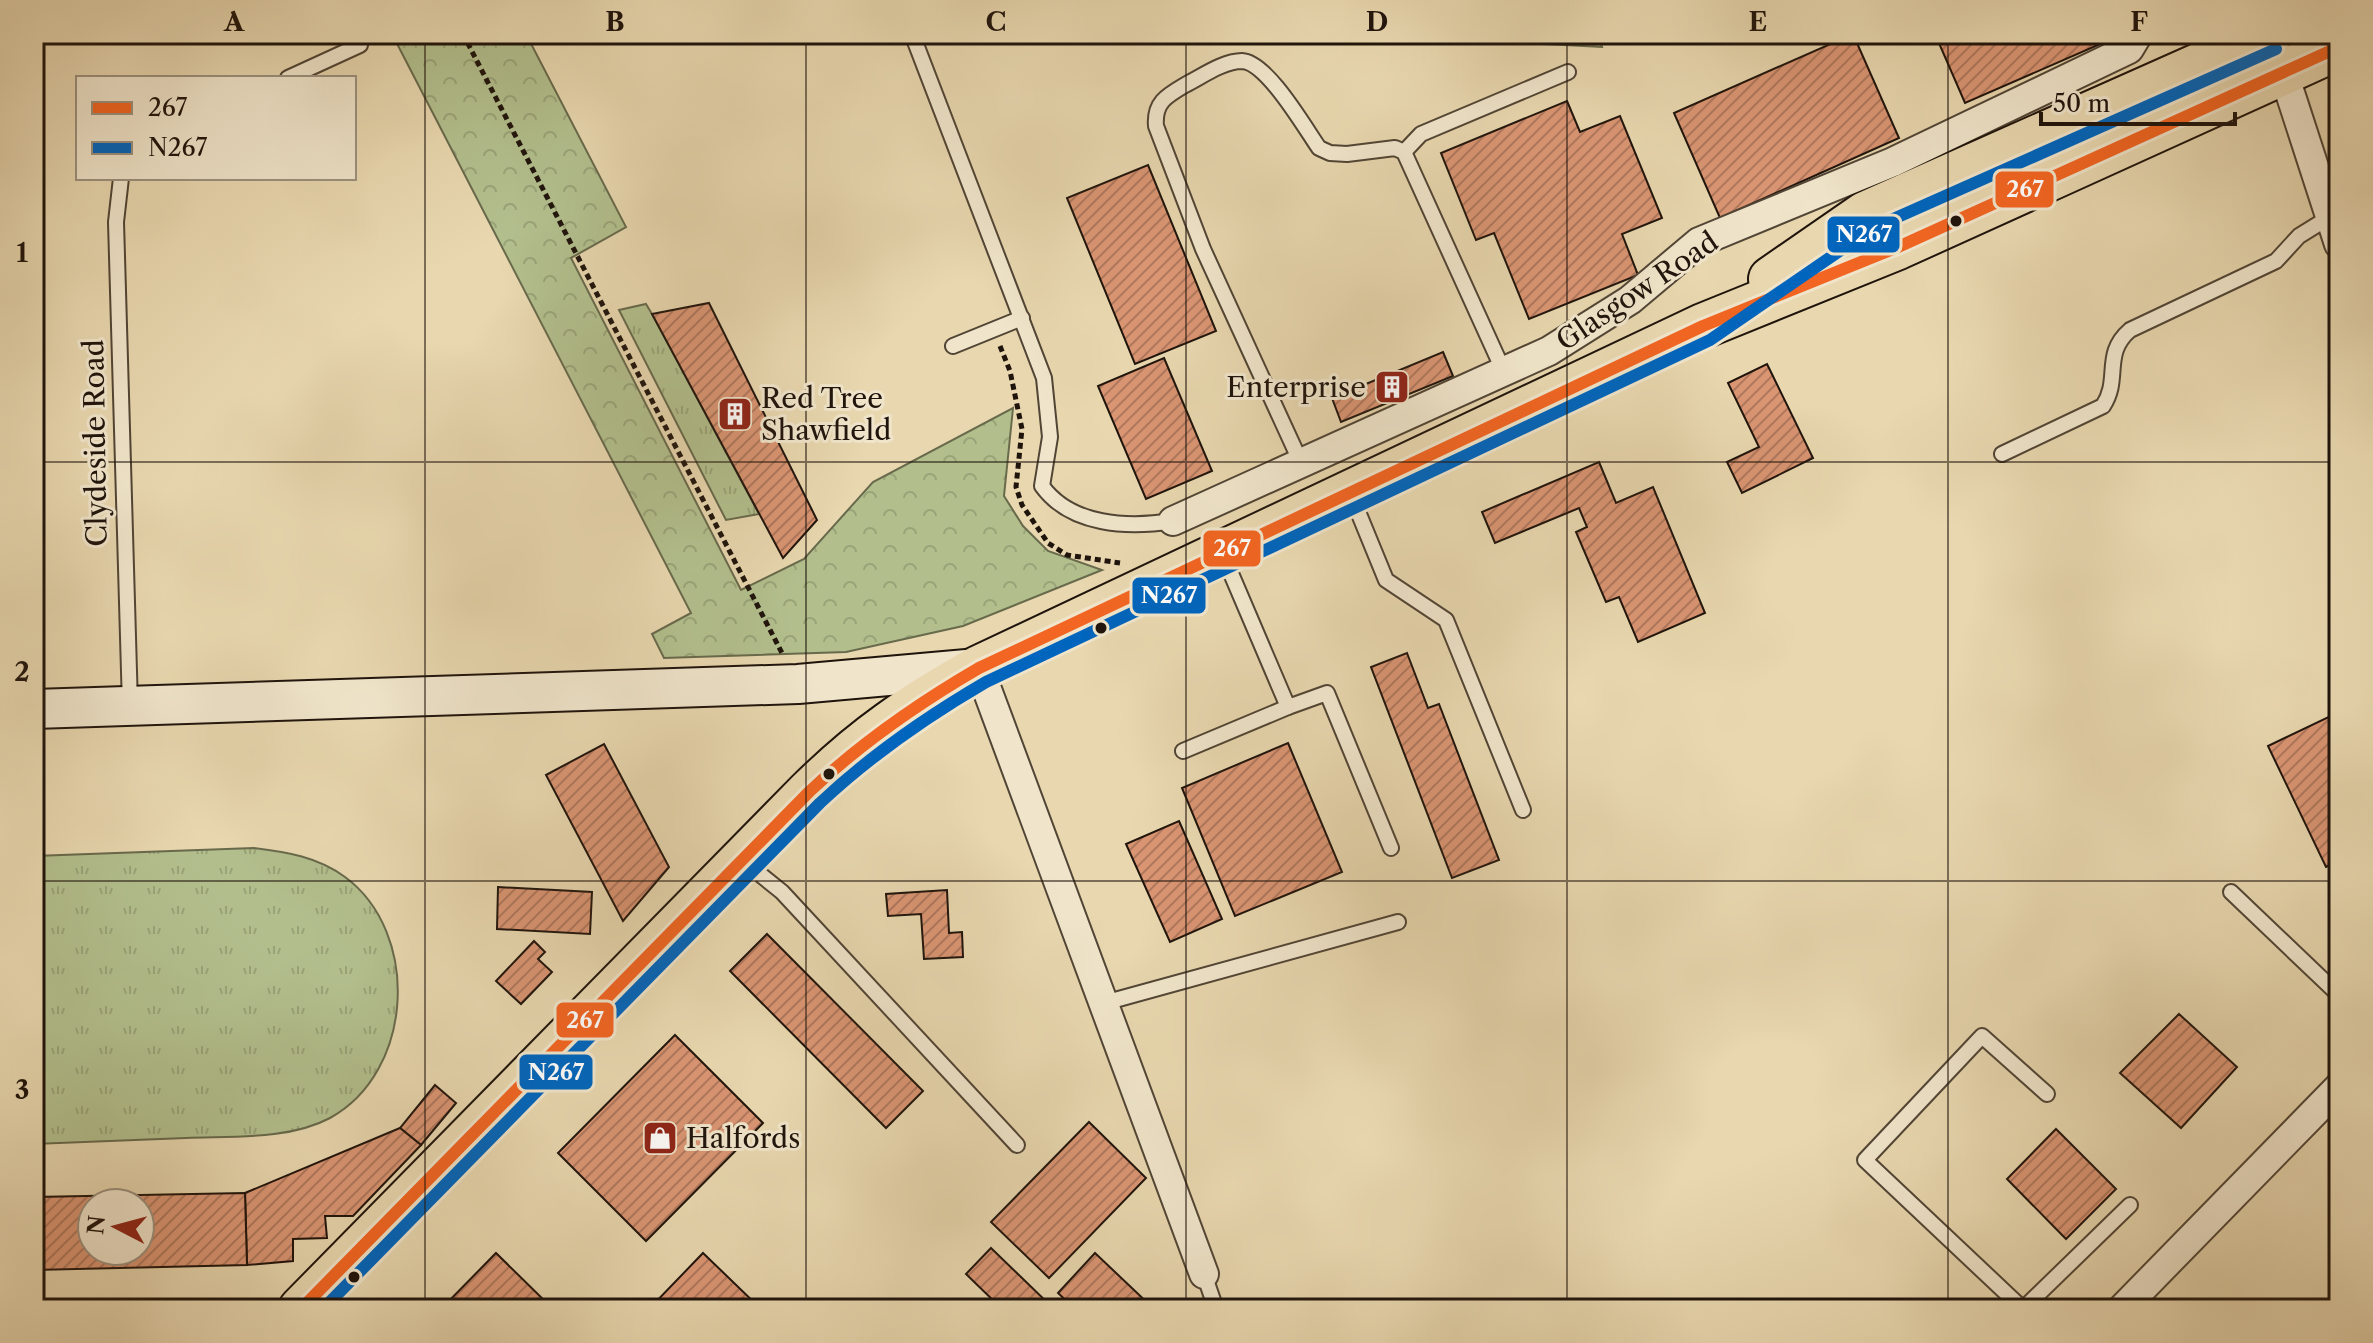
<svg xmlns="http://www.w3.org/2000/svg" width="2373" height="1343" font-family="'Libre Caslon Text',serif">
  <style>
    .grass { fill: url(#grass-tufts); stroke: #686a4c; stroke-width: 2 }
    .forest { fill: url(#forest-firs); stroke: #686a4c; stroke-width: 2 }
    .park { fill: url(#park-crowns); stroke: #686a4c; stroke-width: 2 }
    .building { fill: url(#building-hatch); stroke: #1f140c; stroke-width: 2; fill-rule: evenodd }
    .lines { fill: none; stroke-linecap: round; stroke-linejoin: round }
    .lane-casing { stroke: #514535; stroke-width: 18 }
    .street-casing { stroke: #514535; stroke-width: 32 }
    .secondary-casing { stroke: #1f140c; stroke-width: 42 }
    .primary-casing { stroke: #1f140c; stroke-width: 48 }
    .path { stroke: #1f140c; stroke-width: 5; stroke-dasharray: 6 4; stroke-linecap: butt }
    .lane { stroke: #f0e5cb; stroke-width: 14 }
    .street { stroke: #f0e5cb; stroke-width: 28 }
    .secondary { stroke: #f0e5cb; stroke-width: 38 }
    .primary { stroke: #e8d7af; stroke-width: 44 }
    .bus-1-casing { stroke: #f0e5cb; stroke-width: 18 }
    .bus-2-casing { stroke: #f0e5cb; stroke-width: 18 }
    .bus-1 { stroke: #f26522; stroke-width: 12 }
    .bus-2 { stroke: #0065bd; stroke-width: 12 }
    .grid { fill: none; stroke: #1f140c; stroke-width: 2; stroke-opacity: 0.55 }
    .bus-dot { fill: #1f140c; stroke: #f0e5cb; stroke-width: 3 }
    .labels { text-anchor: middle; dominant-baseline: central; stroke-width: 6; stroke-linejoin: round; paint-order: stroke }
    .street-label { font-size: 28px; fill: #1f140c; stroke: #f0e5cb }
    .poi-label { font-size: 28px; fill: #1f140c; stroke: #f0e5cb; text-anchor: start }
    .line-badge { stroke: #f0e5cb; stroke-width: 3 }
    .badge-label { font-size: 22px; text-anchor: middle; font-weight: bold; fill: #fff }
    .neatline { fill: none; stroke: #1f140c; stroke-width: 3 }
    .grid-label { font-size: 26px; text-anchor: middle; font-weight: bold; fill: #1f140c }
  </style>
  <defs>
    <pattern id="grass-tufts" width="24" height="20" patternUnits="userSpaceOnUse" patternTransform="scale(2)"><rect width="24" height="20" fill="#b2bf8d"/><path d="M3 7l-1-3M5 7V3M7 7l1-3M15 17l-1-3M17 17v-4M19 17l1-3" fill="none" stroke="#99a378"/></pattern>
    <pattern id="forest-firs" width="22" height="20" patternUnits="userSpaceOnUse" patternTransform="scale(2)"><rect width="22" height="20" fill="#b2bf8d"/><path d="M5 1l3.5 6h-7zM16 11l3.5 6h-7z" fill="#99a378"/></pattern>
    <pattern id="park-crowns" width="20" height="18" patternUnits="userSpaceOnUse" patternTransform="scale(2)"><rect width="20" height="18" fill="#b2bf8d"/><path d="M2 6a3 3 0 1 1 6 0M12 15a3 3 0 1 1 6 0" fill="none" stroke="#99a378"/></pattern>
    <pattern id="building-hatch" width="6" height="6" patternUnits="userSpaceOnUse" patternTransform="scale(2)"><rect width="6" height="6" fill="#da9573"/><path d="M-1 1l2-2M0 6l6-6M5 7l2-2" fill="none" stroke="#b0785d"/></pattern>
  </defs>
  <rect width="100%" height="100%" fill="#e8d7af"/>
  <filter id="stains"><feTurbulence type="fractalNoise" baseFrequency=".0025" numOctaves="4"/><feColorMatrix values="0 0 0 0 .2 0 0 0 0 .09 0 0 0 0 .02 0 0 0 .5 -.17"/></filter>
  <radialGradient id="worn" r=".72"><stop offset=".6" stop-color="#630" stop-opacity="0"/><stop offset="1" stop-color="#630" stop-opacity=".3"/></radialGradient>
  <!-- grass -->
  <g class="grass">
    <path d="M646,304L652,314L759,514L726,520L619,310Z"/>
    <path d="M254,848C287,852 318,857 345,877C421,933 414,1072 330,1118C289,1140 232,1136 186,1138C136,1140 85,1142 34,1144V856Z"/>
  </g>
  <!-- forest -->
  <path class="forest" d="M1349,34H1598L1602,47Z"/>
  <!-- park -->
  <path class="park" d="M392,34H526L626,227L571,258L741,590L804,559L873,482L1013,408L1004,496L1023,526L1048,551L1102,570L963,626L846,652L664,658L652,634L691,613Z"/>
  <!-- building -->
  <g class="building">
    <path d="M1853,34L1899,138L1720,218L1674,113Z"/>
    <path d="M1935,34H2093L2098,45L1965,103Z"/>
    <path d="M1567,101L1580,132L1620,116L1662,218L1622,234L1638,275L1529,319L1494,233L1476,240L1441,153Z"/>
    <path d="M1148,165L1216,331L1135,364L1067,198Z"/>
    <path d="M709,303L817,520L783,558L652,314Z"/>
    <path d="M1443,352L1453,376L1341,422L1332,398Z"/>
    <path d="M1164,358L1212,471L1146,499L1098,386Z"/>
    <path d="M1767,364L1813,458L1742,493L1727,462L1759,447L1728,383Z"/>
    <path d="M1599,462L1616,503L1653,487L1705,613L1638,642L1619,597L1606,602L1576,532L1587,527L1579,508L1495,543L1482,512Z"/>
    <path d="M1407,653L1428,708L1439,704L1499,860L1452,878L1371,667Z"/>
    <path d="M2339,712V861L2326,867L2268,746Z"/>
    <path d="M1288,743L1342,872L1235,916L1182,788Z"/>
    <path d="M604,744L669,867L623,921L546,775Z"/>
    <path d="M1179,821L1222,919L1170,942L1126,844Z"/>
    <path d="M498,887L592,892L590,934L497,929Z"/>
    <path d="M947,890L949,933L962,932L963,957L924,959L921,914L888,916L886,894Z"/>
    <path d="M767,934L923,1091L886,1128L730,971Z"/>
    <path d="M534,941L545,952L538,959L552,972L521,1004L496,981Z"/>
    <path d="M2179,1014L2237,1067L2181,1128L2120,1073Z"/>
    <path d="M675,1035L763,1123L646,1241L558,1153Z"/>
    <path d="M435,1085L456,1103L421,1145L400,1128Z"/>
    <path d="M1089,1122L1146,1178L1049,1278L991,1222Z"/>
    <path d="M400,1128L421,1145L353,1216H325L327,1238L293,1239V1261L247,1265L245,1193Z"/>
    <path d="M2056,1129L2116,1189L2066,1239L2007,1179Z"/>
    <path d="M245,1193L247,1265L34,1270V1197ZM92,1203H140V1251H92Z"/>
    <path d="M991,1248L1054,1309H1002L966,1274Z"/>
    <path d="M496,1253L553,1309H441Z"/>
    <path d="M703,1253L761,1309H649Z"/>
    <path d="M1095,1253L1154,1309H1075L1058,1293Z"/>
  </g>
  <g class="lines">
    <!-- lane casing -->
    <g class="lane-casing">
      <g id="lane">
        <path d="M914,39L1044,378L1050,437L1042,486C1071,526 1128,528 1173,521"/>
        <path d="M288,78L360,45L362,34"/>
        <path d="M1404,152L1421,134L1568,72"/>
        <path d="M121,178L116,222L130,706"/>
        <path d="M953,346L1022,318"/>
        <path d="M2002,454L2103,406C2121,379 2102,354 2130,330L2276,261L2299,236L2328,218"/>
        <path d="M1302,465L1203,249L1156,126C1154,103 1166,96 1185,85C1201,77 1223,61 1242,61C1267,62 1305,128 1319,148L1330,153L1347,154L1395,148L1404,152L1504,372"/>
        <path d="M1352,497L1386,580L1446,620L1523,810"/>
        <path d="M1224,557L1288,707L1327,693L1391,848"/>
        <path d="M1183,751L1288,707"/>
        <path d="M746,863L782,892L1017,1145"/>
        <path d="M2231,892L2339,995"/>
        <path d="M1104,1003L1398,922"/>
        <path d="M1204,1274L1216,1309"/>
        <path d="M2023,1309L1865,1160L1982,1036L2047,1094"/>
        <path d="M2023,1309L2130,1205"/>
      </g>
    </g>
    <!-- street casing -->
    <g class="street-casing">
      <g id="street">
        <path d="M2279,59L2339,244"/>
        <path d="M1173,521L1549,351L1630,300L1699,242L1893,162L2129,49L2138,34"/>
        <path d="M979,668L1204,1274"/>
        <path d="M2122,1309L2339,1087"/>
      </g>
    </g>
    <!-- secondary casing -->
    <g class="secondary-casing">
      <path id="secondary" d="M34,709L798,684L978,668"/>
    </g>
    <!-- primary casing -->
    <g class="primary-casing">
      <g id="primary">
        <path d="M1771,279L1865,214L2270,34"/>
        <path d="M301,1309L809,792C866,736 910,707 979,668L1703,326L1898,247L2339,47"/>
      </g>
    </g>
    <!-- path -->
    <g class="path">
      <path d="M463,34L783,655"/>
      <path d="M1000,346L1010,371L1022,429L1016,487L1022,505L1048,543L1067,555L1120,563"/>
    </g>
    <!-- lane -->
    <use href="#lane" class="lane"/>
    <!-- street -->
    <use href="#street" class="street"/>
    <!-- secondary -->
    <use href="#secondary" class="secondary"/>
    <!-- primary -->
    <use href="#primary" class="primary"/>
    <!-- bus-1 casing -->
    <g class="bus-1-casing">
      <path id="bus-1" d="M301,1309L809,792C861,743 917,704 979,668L1703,326L1898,247L2339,47"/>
    </g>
    <!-- bus-2 casing -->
    <g class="bus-2-casing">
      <path id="bus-2" d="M323,1309L820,803C871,755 926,717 986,682L1710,340L1873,228L2276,49"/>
    </g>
    <!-- bus-1 -->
    <use href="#bus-1" class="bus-1"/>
    <!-- bus-2 -->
    <use href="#bus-2" class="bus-2"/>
  </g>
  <!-- grid -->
  <path class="grid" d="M425,34V1309M806,34V1309M1186,34V1309M1567,34V1309M1948,34V1309M34,462H2339M34,881H2339"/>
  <!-- icons -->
  <defs>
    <g id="building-square" transform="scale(1.8)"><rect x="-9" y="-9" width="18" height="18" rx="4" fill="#8f2418" stroke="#f0e5cb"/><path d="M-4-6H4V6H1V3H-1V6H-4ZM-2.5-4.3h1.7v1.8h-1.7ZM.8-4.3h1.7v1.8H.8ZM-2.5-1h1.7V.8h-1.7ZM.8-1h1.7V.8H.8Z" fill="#fff"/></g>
    <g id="shop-square" transform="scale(1.8)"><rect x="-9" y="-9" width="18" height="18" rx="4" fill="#8f2418" stroke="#f0e5cb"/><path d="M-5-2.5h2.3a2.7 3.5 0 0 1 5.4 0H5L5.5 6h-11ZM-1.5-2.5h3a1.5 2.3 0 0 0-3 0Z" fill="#fff"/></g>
  </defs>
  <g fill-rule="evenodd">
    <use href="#building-square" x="1392" y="387"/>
    <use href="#building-square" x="735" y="414"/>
    <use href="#shop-square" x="660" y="1138"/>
  </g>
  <!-- markers -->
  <g class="bus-dot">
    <circle cx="1956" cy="221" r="7"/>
    <circle cx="1101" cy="628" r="7"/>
    <circle cx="829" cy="774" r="7"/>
    <circle cx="354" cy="1277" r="7"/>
  </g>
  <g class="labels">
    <!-- street labels -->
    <g class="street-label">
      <text transform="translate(1637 291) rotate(-34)">Glasgow Road</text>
      <text transform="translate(95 443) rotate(-91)">Clydeside Road</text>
    </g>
    <!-- poi labels -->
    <g class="poi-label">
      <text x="1366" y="387" text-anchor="end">Enterprise</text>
      <text x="761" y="398">Red Tree<tspan x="761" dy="32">Shawfield</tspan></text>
      <text x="686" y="1138">Halfords</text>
    </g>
  </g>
  <g class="line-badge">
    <rect x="1994" y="170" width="61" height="39" rx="8" fill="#f26522"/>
    <rect x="1826" y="215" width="75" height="39" rx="8" fill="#0065bd"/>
    <rect x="1202" y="529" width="60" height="39" rx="8" fill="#f26522"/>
    <rect x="1131" y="576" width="76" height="39" rx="8" fill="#0065bd"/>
    <rect x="555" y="1001" width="60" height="38" rx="8" fill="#f26522"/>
    <rect x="518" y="1053" width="76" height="38" rx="8" fill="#0065bd"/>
  </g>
  <g class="badge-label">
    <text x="2025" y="197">267</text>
    <text x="1864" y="242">N267</text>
    <text x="1232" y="556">267</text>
    <text x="1169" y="603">N267</text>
    <text x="585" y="1028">267</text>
    <text x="556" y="1080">N267</text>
  </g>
  <!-- margin -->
  <rect width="2373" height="1343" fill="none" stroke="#e8d7af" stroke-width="88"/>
  <!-- legend -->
  <rect x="76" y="76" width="280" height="104" fill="#f0e5cb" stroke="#9c917f" stroke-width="2"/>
  <rect x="92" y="102" width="40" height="12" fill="#f26522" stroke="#9c917f" stroke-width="2"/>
  <text x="148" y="116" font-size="24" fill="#1f140c">267</text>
  <rect x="92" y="142" width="40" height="12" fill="#0065bd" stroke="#9c917f" stroke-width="2"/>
  <text x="148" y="156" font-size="24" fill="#1f140c">N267</text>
  <!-- north arrow -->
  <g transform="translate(116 1227) rotate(276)"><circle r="38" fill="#f0e5cb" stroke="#9c917f" stroke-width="2"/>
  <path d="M0-6L14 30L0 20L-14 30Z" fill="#8f2418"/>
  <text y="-12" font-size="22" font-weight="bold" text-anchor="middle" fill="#1f140c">N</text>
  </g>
  <!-- scale -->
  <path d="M2041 112v12h194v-12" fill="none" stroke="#1f140c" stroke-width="4"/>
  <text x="2053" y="112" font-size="24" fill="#1f140c" stroke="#f0e5cb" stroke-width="6" paint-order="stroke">50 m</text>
  <rect x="44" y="44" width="2285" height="1255" class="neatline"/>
  <g class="grid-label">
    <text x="234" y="31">A</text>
    <text x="615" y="31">B</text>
    <text x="996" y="31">C</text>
    <text x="1377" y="31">D</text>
    <text x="1758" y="31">E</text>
    <text x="2139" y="31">F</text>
    <text x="22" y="262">1</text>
    <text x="22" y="681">2</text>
    <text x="22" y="1099">3</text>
  </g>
  <rect width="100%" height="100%" filter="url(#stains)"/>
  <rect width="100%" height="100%" fill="url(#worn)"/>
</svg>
